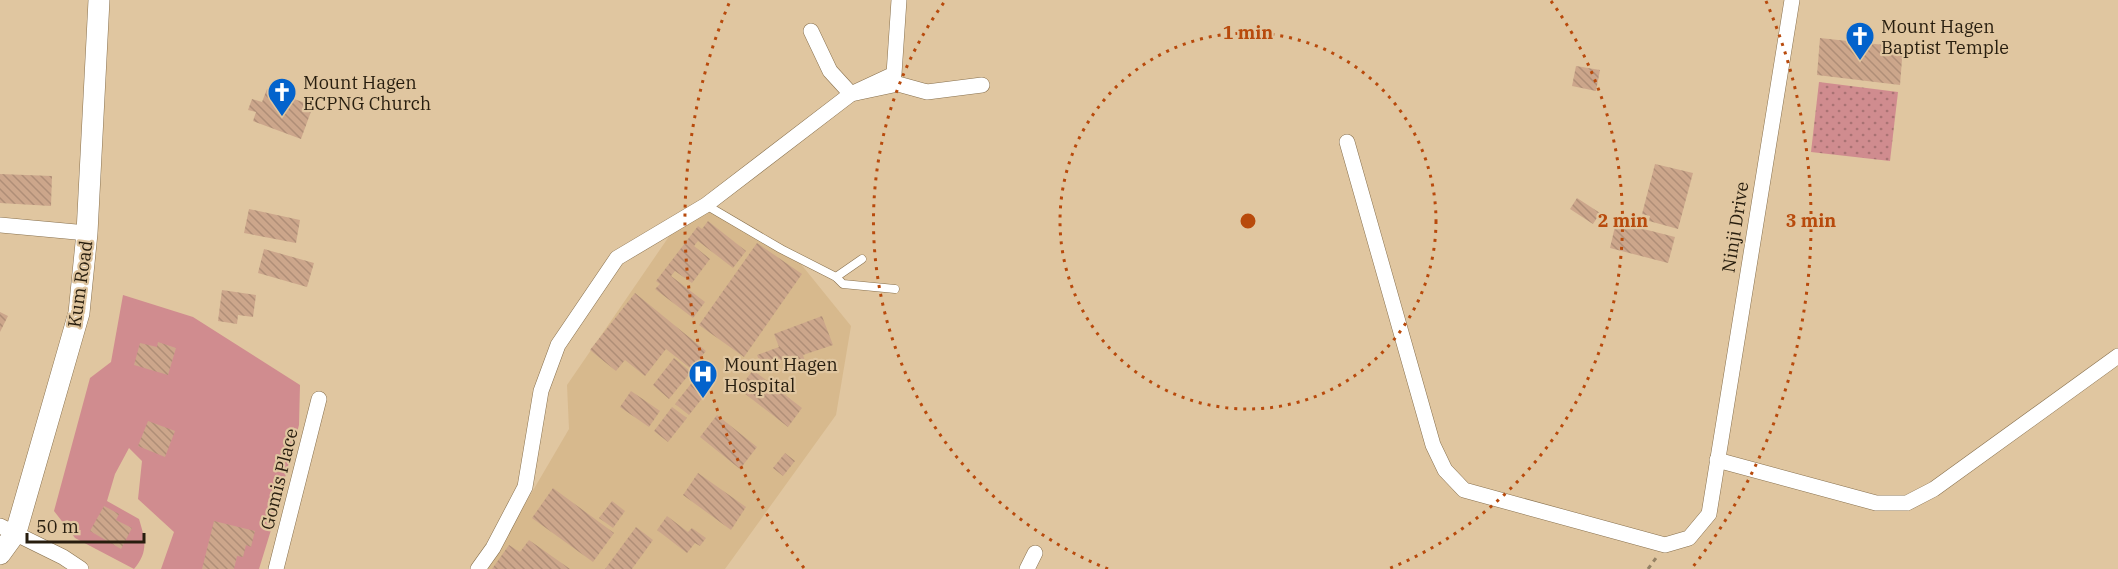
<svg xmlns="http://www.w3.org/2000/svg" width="2118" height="569" font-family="'IBM Plex Serif',serif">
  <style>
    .built { fill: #d7b98d }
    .grass { fill: #d08c8f }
    .park { fill: url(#park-dots) }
    .building { fill: url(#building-back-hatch) }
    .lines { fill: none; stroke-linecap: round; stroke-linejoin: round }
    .lane-casing { stroke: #88704d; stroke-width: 9 }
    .street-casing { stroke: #88704d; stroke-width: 16 }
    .secondary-casing { stroke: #88704d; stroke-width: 22 }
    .path { stroke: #958265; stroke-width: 3; stroke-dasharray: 4.5 4.5; stroke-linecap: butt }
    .lane { stroke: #fff; stroke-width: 8 }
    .street { stroke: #fff; stroke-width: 15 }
    .secondary { stroke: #fff; stroke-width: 21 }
    .ring { fill: none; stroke: #b84a0c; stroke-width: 3; stroke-dasharray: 3 6 }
    .labels { text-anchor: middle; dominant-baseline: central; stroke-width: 4.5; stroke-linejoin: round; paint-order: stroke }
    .poi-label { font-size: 18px; fill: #271d0e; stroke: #e0c6a0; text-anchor: start }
    .street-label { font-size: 18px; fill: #271d0e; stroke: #e0c6a0 }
    .centre { fill: #b84a0c; stroke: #e0c6a0; stroke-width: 3 }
    .ring-label { font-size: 18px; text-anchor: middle; font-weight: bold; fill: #b84a0c; stroke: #e0c6a0; stroke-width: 4.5; stroke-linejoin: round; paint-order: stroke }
  </style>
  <defs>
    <pattern id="park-dots" width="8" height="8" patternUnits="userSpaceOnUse" patternTransform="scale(1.5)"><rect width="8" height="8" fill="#d08c8f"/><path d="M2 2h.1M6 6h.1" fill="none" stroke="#a97273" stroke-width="1.8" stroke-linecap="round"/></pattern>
    <pattern id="building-back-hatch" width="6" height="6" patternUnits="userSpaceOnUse" patternTransform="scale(1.5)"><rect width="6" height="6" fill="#cca68b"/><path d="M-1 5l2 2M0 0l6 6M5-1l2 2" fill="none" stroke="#af8e77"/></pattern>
  </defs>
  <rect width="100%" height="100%" fill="#e0c6a0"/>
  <!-- built -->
  <path class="built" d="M715,208L796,258L851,326L836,415L725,569H487L569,429L567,385L670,235Z"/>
  <!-- grass -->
  <path class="grass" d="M123,295L193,317L300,385L299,425L271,530L259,569H161L174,532L138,499L142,461L129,448L115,474L107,501L139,519C145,539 149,551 134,569L75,538L54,511L90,378L111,362Z"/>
  <!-- park -->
  <path class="park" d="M1819,82L1898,92L1890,161L1811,152Z"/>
  <!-- building -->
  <g class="building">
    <path d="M1820,38L1903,47L1900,85L1817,75Z"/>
    <path d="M1576,66L1600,70L1596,91L1572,86Z"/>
    <path d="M267,89L313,106L301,139L253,121L256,112L248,110L252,99L262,102Z"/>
    <path d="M1655,164L1693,173L1678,229L1649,221L1650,216L1642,214Z"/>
    <path d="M0,174L52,176L51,206L0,203Z"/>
    <path d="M1577,198L1600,213L1593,224L1570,209Z"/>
    <path d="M249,209L300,220L296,243L244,233Z"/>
    <path d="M708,221L746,251L733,268L698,241L694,246L710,259L692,283L675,271L671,276L705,302L693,318L655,289L660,284L656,281L698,226L702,229Z"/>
    <path d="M1616,222L1675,237L1668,263L1610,248Z"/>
    <path d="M757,243L802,274L744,357L699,325Z"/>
    <path d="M264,249L314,263L307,287L258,273Z"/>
    <path d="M222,290L256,295L253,317L238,315L237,324L218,321Z"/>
    <path d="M635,293L706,351L691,369L666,349L645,376L625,360L616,371L590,350Z"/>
    <path d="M0,312L8,316L0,332Z"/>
    <path d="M822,316L833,345L803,355L805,361L793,365L790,357L762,367L757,355L779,347L774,334Z"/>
    <path d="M158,342L176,348L168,375L134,365L140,343L157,347Z"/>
    <path d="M674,358L691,372L669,399L653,385Z"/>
    <path d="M753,370L802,408L788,427L739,389Z"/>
    <path d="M694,380L708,391L689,415L675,404Z"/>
    <path d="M631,391L660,411L649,427L620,407Z"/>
    <path d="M672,407L687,418L668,442L654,431Z"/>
    <path d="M717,415L757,447L740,469L700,437Z"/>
    <path d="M148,421L175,431L165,457L138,446Z"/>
    <path d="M785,453L795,461L783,476L773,468Z"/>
    <path d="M698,473L746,507L731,530L683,495Z"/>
    <path d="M553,488L614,533L593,562L532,518Z"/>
    <path d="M612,501L625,511L613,528L599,518Z"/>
    <path d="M104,506L119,514L116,520L132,528L121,549L90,531Z"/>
    <path d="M667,516L688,532L692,528L706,538L700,546L695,543L687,553L657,530Z"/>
    <path d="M214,521L255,531L251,547L246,545L243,557L237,556L234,569H202Z"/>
    <path d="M636,527L653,540L632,569H605Z"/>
    <path d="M529,540L570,569H492L509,545L520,552Z"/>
  </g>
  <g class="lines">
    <!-- lane casing -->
    <g class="lane-casing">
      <g id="lane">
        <path d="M706,205L781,249L836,277L843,284L895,289"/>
        <path d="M836,277L862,259"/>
      </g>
    </g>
    <!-- street casing -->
    <g class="street-casing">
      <g id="street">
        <path d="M811,31L830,71L851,94L894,74L899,0"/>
        <path d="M1347,142L1433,445L1445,470L1464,490L1665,545L1689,538L1709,514L1792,0"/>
        <path d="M0,225L87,233"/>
        <path d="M1717,460L1876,503H1907L1934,489L2118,356"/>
        <path d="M0,526L63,557L81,569"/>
        <path d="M276,569L319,399"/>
        <path d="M478,569L493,548L525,487L541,391L558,345L617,258L706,205L851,94L898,84L927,92L982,85"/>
        <path d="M1027,569L1035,553"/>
      </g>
    </g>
    <!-- secondary casing -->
    <g class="secondary-casing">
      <path id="secondary" d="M0,554L16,532L79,313L87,233L99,0"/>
    </g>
    <!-- path -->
    <path class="path" d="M1648,569L1656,558"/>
    <!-- lane -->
    <use href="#lane" class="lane"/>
    <!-- street -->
    <use href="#street" class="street"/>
    <!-- secondary -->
    <use href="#secondary" class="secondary"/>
  </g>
  <!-- distance rings -->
  <g class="ring">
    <circle cx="1248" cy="221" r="188"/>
    <path d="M1108 569A375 375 0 0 1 945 1M1551 1A375 375 0 0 1 1388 569"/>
    <path d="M804 568A563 563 0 0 1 730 1M1766 1A563 563 0 0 1 1692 568"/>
  </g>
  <!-- icons -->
  <defs>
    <g id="church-pin" transform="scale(1.5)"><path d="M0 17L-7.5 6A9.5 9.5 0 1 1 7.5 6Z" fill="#0363cc" stroke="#e0c6a0"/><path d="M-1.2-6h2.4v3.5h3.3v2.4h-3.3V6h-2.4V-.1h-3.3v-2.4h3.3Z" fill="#fff"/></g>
    <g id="hospital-pin" transform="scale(1.5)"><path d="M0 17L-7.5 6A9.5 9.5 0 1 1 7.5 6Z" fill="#0363cc" stroke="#e0c6a0"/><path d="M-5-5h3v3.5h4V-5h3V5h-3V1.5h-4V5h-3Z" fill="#fff"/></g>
  </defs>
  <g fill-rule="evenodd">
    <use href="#church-pin" x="1860" y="36"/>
    <use href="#church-pin" x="282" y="92"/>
    <use href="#hospital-pin" x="703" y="374"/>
  </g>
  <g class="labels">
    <!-- poi labels -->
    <g class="poi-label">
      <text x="1881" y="26">Mount Hagen<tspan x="1881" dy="21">Baptist Temple</tspan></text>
      <text x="303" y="82">Mount Hagen<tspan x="303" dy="21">ECPNG Church</tspan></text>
      <text x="724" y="364">Mount Hagen<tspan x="724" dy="21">Hospital</tspan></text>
    </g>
    <!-- street labels -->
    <g class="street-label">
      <text transform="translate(1735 227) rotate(-81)">Ninji Drive</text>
      <text transform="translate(80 284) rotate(-82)">Kum Road</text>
      <text transform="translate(279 479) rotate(-76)">Gomis Place</text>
    </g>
  </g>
  <circle cx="1248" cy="221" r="9" class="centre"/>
  <g class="ring-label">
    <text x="1248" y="39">1 min</text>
    <text x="1623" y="227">2 min</text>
    <text x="1811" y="227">3 min</text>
  </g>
  <!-- scale -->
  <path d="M27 533v9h117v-9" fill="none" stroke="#271d0e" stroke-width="3"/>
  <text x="36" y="533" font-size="18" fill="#271d0e" stroke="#e0c6a0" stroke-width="4.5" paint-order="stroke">50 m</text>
</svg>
